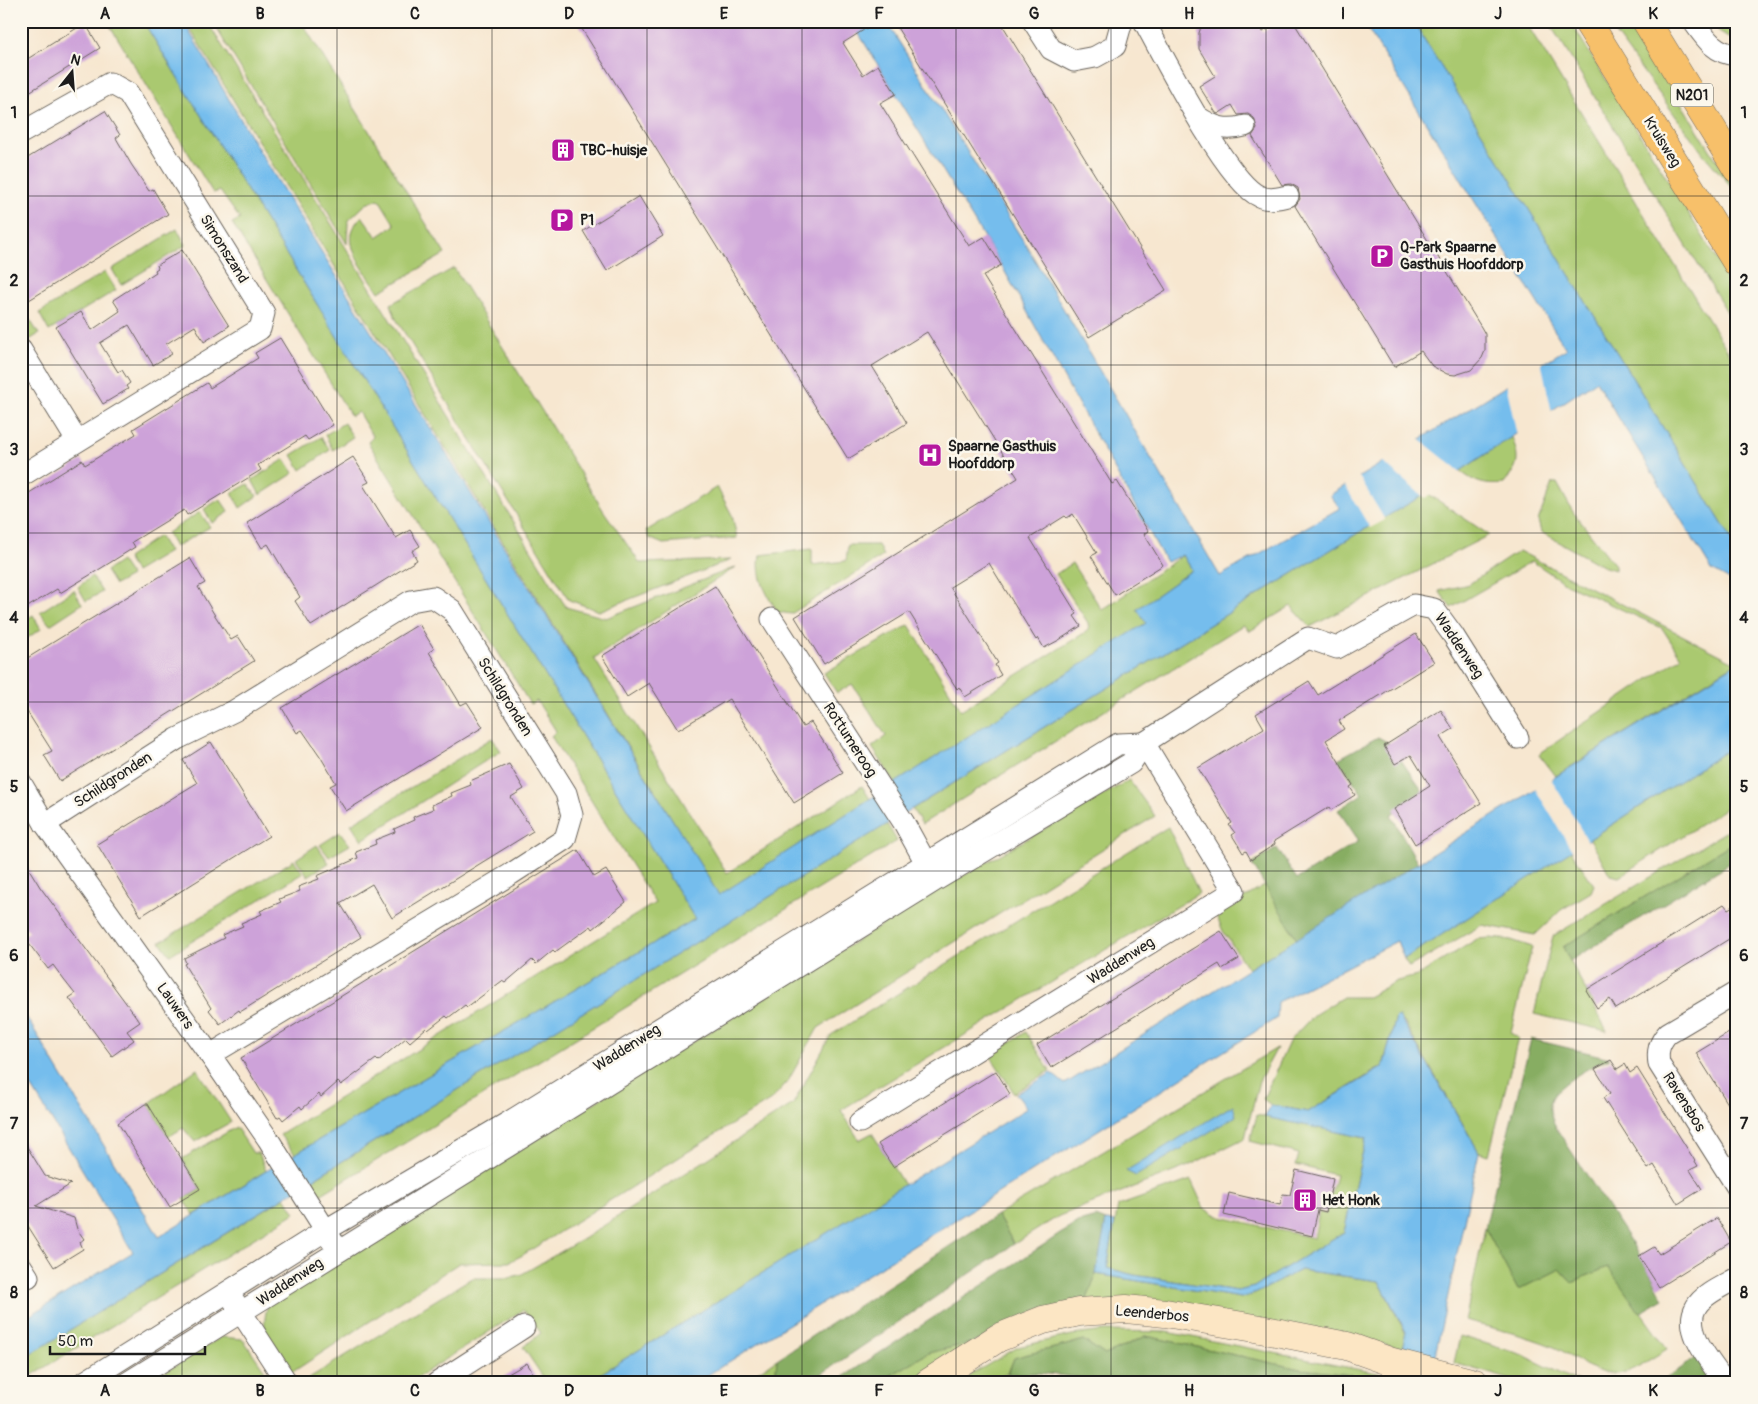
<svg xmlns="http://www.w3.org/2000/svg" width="1758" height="1404" font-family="Pangolin,sans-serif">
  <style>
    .green { fill: #aac970; stroke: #637246 }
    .forest { fill: #87ad62; stroke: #52643f }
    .water { fill: #75bded; stroke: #486c84 }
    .pier { fill: #f7e7d0 }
    .building { fill: #cda2d9 }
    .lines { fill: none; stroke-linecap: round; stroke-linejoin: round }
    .street-casing { stroke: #69635b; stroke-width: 23 }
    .secondary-casing { stroke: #69635b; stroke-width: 29 }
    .highway-casing { stroke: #69635b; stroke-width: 29 }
    .street { stroke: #fff; stroke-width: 21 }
    .secondary { stroke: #fce6c4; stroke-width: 28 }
    .highway { stroke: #f7c06b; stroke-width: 28 }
    .grid { fill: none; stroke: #1c1c1c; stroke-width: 1; stroke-opacity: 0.55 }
    .labels { text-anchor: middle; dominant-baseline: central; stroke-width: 5; stroke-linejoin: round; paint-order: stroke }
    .shield { fill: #fbf7ec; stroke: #5f5e5a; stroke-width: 1 }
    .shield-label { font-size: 14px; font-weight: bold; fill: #1c1c1c }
    .street-label { font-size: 15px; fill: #1c1c1c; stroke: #fbf7ec }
    .poi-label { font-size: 15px; font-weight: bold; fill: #1c1c1c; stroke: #fbf7ec; text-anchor: start }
    .neatline { fill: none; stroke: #1c1c1c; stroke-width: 2 }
    .grid-label { font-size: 16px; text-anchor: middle; font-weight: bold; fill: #1c1c1c }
  </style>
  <rect width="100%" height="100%" fill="#fbf7ec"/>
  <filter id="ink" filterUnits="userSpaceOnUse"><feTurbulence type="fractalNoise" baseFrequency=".02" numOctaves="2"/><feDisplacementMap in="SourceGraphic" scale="10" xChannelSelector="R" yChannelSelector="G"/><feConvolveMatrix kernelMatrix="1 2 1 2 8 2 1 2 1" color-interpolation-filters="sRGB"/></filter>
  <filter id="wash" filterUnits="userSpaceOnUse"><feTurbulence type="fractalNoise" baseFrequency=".0096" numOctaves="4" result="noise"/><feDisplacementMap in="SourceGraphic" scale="20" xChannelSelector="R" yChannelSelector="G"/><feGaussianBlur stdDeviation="1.12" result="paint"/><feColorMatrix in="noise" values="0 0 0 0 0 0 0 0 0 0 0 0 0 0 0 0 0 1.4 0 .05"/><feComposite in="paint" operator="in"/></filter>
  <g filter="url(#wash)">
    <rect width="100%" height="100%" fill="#f7e7d0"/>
    <!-- green -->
    <g class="green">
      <path d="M107,21H143L695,919L295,1154L280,1135L655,903L551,736L556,731L537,701L530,704L368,442L373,437L358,412L351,416L232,223L240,219L220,191L213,193Z"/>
      <path d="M185,21H207L566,607L606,618L736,567L594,658L727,873L862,786L870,799L719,896Z"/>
      <path d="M212,21H301L445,254L379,292C364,268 336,241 362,216L377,237L395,225L379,199L366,204L348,221L347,244Z"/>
      <path d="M1413,21H1525L1737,366V548Z"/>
      <path d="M1548,21H1570L1737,292V328Z"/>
      <path d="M1606,21H1630L1737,193L1704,155Z"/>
      <path d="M1712,21H1737V40C1724,37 1718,33 1712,21Z"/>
      <path d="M177,229L186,245L121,285L112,269Z"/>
      <path d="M454,268L603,510L640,563L731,560L599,611L569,600L396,319L391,304Z"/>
      <path d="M105,272L116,290L49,331L39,313Z"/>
      <path d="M30,320L39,334L21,345V325Z"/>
      <path d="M344,423L353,437L333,450L325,435Z"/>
      <path d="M321,437L330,450L301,470L292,455Z"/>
      <path d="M1512,437C1520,461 1519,464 1504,484C1485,486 1475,483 1460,471Z"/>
      <path d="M285,459L294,473L260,495L252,480Z"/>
      <path d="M1552,483H1557L1573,512L1615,565V570L1602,566L1541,532L1538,521Z"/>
      <path d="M248,484L257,496L240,508L232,493Z"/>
      <path d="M717,487L732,515L737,538L663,544L649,538L646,531Z"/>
      <path d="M1427,493L1489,535L1310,627L1291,606L1250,631L1243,625L922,824L912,809L1358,533Z"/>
      <path d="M220,499L229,512L212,523L204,509Z"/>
      <path d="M200,512L210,527L175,547L167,533Z"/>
      <path d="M159,536L169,552L135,572L127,558Z"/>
      <path d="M848,545H878L883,556L791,614L778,612C766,594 756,577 760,555L812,549V565L846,561Z"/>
      <path d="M1519,551L1736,663L1556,776L1539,754L1681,657L1662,628L1566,584L1532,561L1451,608L1439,591L1469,584Z"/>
      <path d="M1183,555L1192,570L1137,609L1147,623L895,783L872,747L886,736L852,684L837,693L824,673L909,625L961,710L1089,630L1088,623L1056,574L1072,563L1102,610Z"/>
      <path d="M121,561L131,576L115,585L106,571Z"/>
      <path d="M92,576L102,592L86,601L78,587Z"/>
      <path d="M74,590L82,604L50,625L40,612Z"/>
      <path d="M33,615L41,629L21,642V623Z"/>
      <path d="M492,738L501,751L362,840L351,824Z"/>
      <path d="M1737,744V801L1619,877L1610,875L1590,839Z"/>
      <path d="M1129,780L1155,816L818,1028L788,1081L771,1100L521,1256L509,1262L459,1263L291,1373C271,1346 258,1339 268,1304L944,887Z"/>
      <path d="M887,824L897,841L317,1197L309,1182Z"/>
      <path d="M1737,825V840L1563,947L1607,1031L1534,1014L1553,936Z"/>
      <path d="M1168,827L1199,893L841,1110L859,1140L872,1133L904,1185L586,1383H547L523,1347L541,1333L523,1310L409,1383H301L465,1282L473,1278H508L522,1274L583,1239L793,1104L831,1035Z"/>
      <path d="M340,832L350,845L329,857L320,845Z"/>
      <path d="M317,845L329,863L308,876L296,859Z"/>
      <path d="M1571,851L1594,885L1591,892L1561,910L1535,935L1482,925L1409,967L1404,959Z"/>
      <path d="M294,860L303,873L170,955L160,942Z"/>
      <path d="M1266,885L1297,939L1248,969L1223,931L1216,915Z"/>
      <path d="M1490,938L1511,940L1532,947L1511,1033L1518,1038L1489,1155L1479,1152L1404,1022L1396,1017L1383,1066L1308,1112L1271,1105L1263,1099L1290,1040L1314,1015L1343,997H1368L1397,981L1417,976L1477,939Z"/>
      <path d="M1026,1032L1050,1071L1014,1093L990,1055Z"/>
      <path d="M1277,1048L1259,1081L1245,1138L1186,1167L1059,1216L1014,1244L997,1215Z"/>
      <path d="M197,1069L231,1122L195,1142L183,1128L168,1137L148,1104Z"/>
      <path d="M1257,1115L1366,1138L1344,1232L1254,1287L1238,1291L1134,1275L1107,1268L1118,1206L1191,1180L1204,1208L1221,1217L1314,1238L1319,1212L1326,1214L1336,1175L1296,1165L1299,1154L1250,1141Z"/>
      <path d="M236,1127L253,1153H259L266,1171L194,1215L184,1199L200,1189L182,1159Z"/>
      <path d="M285,1197L295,1213L21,1382V1360Z"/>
      <path d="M1485,1228L1518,1290L1560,1269L1572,1282L1608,1267L1667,1349C1655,1356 1630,1374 1616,1374C1592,1375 1575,1356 1554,1347C1526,1335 1495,1329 1465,1321Z"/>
      <path d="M1300,1270L1379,1281L1406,1334L1402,1348L1306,1329L1086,1302L1096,1274L1241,1298L1257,1293Z"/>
      <path d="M1105,1331L1166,1332L1387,1375L1394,1379L1393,1383H1366L1351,1375L1300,1369L1146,1336L1105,1355L1083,1340C1060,1348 1037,1351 1014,1358L1008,1373L987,1383H957L1018,1347L1072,1335Z"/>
      <path d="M1460,1336L1521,1354L1580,1383H1522L1454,1363Z"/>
      <path d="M221,1337L243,1339L271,1380L267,1383H147Z"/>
      <path d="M975,1342L911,1383H878L928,1353Z"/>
      <path d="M777,1359L775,1383H741Z"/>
    </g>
    <!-- forest -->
    <g class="forest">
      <path d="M1378,737L1389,743L1424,793L1391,815L1418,863L1297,939L1252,864L1277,848L1297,879L1359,841L1338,810L1362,794L1338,759Z"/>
      <path d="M1737,840V859L1570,961L1563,947Z"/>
      <path d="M1531,1039L1610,1058C1594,1065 1551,1086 1550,1105C1549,1114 1554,1123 1558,1131L1644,1262L1664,1299L1640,1313L1608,1267L1572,1282L1560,1269L1518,1290L1485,1228Z"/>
      <path d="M997,1215L1014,1244L808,1383H775L777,1359Z"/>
      <path d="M1096,1217L1106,1221L1096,1274L1086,1302L975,1342L928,1353L878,1383H834L1060,1234L1082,1221Z"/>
      <path d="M1146,1336L1300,1369L1351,1375L1366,1383H1130L1038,1373L1008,1374L1014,1358C1037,1351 1060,1348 1083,1340L1105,1355Z"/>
      <path d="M1699,1356L1713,1383H1659Z"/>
    </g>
    <!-- water -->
    <g class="water">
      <path d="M143,21H183L260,152L719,895L1146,623L1137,609L1192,570L1183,555L1166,562L1004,270L851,21H886L1029,250L1220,576L1340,508L1330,495L1566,349L1363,21H1413L1737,548V584L1712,570L1596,381L1427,493L1358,533L21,1360V1321L133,1252L21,1070V1008L159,1237L266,1171L695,919Z"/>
      <path d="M1737,663V744L1404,959L1397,941L1278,1002L1277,1018L695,1383H586L1027,1108L1016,1094L1051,1073L1065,1084Z"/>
      <path d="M1399,1016L1479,1152L1429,1383H1393L1406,1332L1379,1281L1300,1270L1257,1293L1241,1298L1096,1274L1106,1221L1115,1222L1107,1268L1134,1275L1238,1291L1254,1287L1344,1232L1366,1138L1265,1117L1271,1105L1308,1112L1383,1067L1396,1017Z"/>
      <path d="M1233,1105L1236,1116L1136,1176L1126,1171Z"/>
    </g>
    <!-- pier -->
    <g class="pier">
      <path d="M1541,361L1552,413L1517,436L1506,383Z"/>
      <path d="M1418,438L1462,473L1425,498L1381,461Z"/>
      <path d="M1358,475L1385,520L1370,528L1344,484Z"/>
      <path d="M1550,777L1589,843L1573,852L1534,787Z"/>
    </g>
    <g id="blocks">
      <!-- building -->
      <g class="building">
        <path d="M577,21H878L843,43L863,75L878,65L896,94L880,103L969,246L984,237L1001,265L983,276L1112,484L1117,481L1148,531L1144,534L1163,565L1115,595L1091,556L1097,553L1073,514L1067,518L1065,516L1030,538L1077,614L1074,616L1081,626L1059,640L1044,648L1038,638L1036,640L989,563L950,587L998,663L995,665L1001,675L965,697L959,687L957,689L909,612L824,664L795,617L1018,478L927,332L872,366L907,423L848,459Z"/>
        <path d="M893,21H1000L1166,290L1089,337Z"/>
        <path d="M1203,21H1255L1263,32L1281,21H1293L1481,327L1485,334V351L1482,358L1471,370L1455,375L1447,374L1432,366L1421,351L1394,367L1295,206L1300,199L1298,188L1291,184L1282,185L1252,136L1257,129L1254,118L1248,114L1238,115L1232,105L1218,114L1216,113L1199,86L1215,76L1199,49V33Z"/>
        <path d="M85,23L100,48L21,97V63Z"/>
        <path d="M105,111L120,135L116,138L131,164L149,191L153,189L168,214L21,305V162Z"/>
        <path d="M639,196L663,236L607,271L583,231Z"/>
        <path d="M182,250L229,326L204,342L195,326L166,344L172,354L153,365L129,325L100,343L118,372L122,370L130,383L126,386L128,389L103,404L56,327L81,312L92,330L120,311L113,300L156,272L155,270L158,268L157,265Z"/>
        <path d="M280,338L333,425L308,440L305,436L258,465L261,470L212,500L187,515L184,510L132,542L135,547L95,572L60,593L57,589L21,611V498L82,460L85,465L136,434L133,429L207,383L210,388L258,358L255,353Z"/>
        <path d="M353,457L369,482L363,485L396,538L410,530L420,546L412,551L417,560L311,626L295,601L300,597L268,544L262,548L247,523Z"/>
        <path d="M190,558L205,583L198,587L214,614L231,640L238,636L254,661L60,781L44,755L52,751L21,702V662Z"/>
        <path d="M715,586L803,727L811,722L843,773L794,803L729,699L678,730L649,683L627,697L602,656Z"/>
        <path d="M419,624L434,649L429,652L461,705L467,702L483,727L346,811L330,786L336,783L320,756L302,730L297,733L282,708Z"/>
        <path d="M1416,634L1434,662L1339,721L1344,729L1326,740L1353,785L1350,787L1355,795L1331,810L1329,807L1274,841L1275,844L1251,860L1246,851L1243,853L1232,835L1235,833L1229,825L1232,823L1198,768L1264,728L1256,714L1285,696L1309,681L1318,695Z"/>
        <path d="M1441,710L1453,729L1440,737L1481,803L1415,844L1394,809L1430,786L1411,755L1395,764L1384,746Z"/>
        <path d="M211,742L269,836L141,916L97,844L197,783L183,760Z"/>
        <path d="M509,764L524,789L511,797L533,831L392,918L372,884L340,903L361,937L240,1012L239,1010L220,1024L209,1010L211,1008L184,964L186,963L184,958L224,938L222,935L243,926L241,923L262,914L260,911L281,902L279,899L300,891L298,887L319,879L317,876L358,858L356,852L376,844L375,840L395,832L394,829L414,820L413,817L433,809L432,805L452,796L451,793L471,785L470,781Z"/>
        <path d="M578,850L594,877L606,870L626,902L593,929L591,926L555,952L553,950L536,964L532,960L505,983L502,981L467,1007L465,1005L448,1018L446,1016L428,1030L426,1028L410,1042L406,1038L378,1061L376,1059L341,1085L338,1082L321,1097L319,1094L302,1109L300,1106L283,1120L280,1116L277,1118L241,1058Z"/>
        <path d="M21,856L40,887L140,1022L127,1031L134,1040L112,1056L69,998L75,994L64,980L53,965L48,969L23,936L29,932L21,921Z"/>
        <path d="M1724,904L1728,909L1737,904V934L1616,1009L1610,999L1597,1008L1586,990Z"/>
        <path d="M1221,931L1239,959L1222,969L1219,964L1051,1068L1037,1045Z"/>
        <path d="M1737,1028V1118L1696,1053Z"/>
        <path d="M1611,1060L1617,1069L1625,1064L1630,1073L1637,1068L1698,1166L1690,1170L1702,1189L1678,1204L1654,1165L1648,1169L1603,1098L1610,1093L1595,1069Z"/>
        <path d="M996,1071L1010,1094L893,1167L878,1144Z"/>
        <path d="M145,1104H148L200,1189L170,1207L118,1123Z"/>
        <path d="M21,1137L45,1176L71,1184L36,1206L74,1218L77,1229L84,1239L80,1242L83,1249L54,1267L21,1215Z"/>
        <path d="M1296,1170L1333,1179L1326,1212L1318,1210L1312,1236L1224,1215L1229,1193L1280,1205L1283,1194L1290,1195Z"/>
        <path d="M1717,1218L1731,1242L1659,1287L1639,1256L1654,1247L1659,1254Z"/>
        <path d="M527,1363L539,1383H493Z"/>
      </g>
    </g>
  </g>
  <g filter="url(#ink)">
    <use href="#blocks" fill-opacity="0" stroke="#69635b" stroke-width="1"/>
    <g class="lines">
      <!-- street casing -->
      <g class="street-casing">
        <g id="street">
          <path d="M1033,21L1051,49L1074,61L1095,57L1115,46L1122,21"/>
          <path d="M1144,21C1163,56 1227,182 1259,196C1269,201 1278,198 1288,196"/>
          <path d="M1693,21C1705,38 1715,54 1737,55"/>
          <path d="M1198,117C1214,128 1227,131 1245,126"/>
          <path d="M21,133L110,83L128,93L264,313L260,329L21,476"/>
          <path d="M21,350L77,441"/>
          <path d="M772,619L904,823L932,874"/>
          <path d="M21,783L45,824L210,1055L268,1139L333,1242"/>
          <path d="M45,824L177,739L234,711L411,601L433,597L452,610L566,793L572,815L565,839L511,874L210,1055"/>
          <path d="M1737,992L1668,1033C1659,1043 1657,1051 1659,1064L1737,1187"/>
          <path d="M860,1122L1234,891L1144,743"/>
          <path d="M21,1266L28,1277"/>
          <path d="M234,1301L287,1383"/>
          <path d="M83,1383L326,1230L509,1122L1118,744L1144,743"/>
          <path d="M127,1383L936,880L1131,763L1144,743L1308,638L1337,648L1414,605L1434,609L1453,635L1518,738"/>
          <path d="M437,1383L524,1327"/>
          <path d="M1725,1383C1712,1363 1682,1331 1696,1307C1703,1294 1725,1285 1737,1278"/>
        </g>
      </g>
      <!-- secondary casing -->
      <g class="secondary-casing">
        <path id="secondary" d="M928,1383L998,1338L1043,1320L1079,1312L1126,1309L1165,1313L1255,1328L1347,1346L1389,1361L1475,1383"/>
      </g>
      <!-- highway casing -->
      <g class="highway-casing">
        <g id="highway">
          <path d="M1587,21L1737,263"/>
          <path d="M1646,21L1737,169"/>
        </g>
      </g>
      <!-- street -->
      <use href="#street" class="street"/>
      <!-- secondary -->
      <use href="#secondary" class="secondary"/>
      <!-- highway -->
      <use href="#highway" class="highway"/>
    </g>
  </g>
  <!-- grid -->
  <path class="grid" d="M182,21V1383M337,21V1383M492,21V1383M647,21V1383M802,21V1383M956,21V1383M1111,21V1383M1266,21V1383M1421,21V1383M1576,21V1383M21,196H1737M21,365H1737M21,533H1737M21,702H1737M21,871H1737M21,1039H1737M21,1208H1737"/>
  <!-- icons -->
  <defs>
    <g id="building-square" transform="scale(1.25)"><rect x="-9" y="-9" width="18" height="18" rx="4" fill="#b5179e" stroke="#fbf7ec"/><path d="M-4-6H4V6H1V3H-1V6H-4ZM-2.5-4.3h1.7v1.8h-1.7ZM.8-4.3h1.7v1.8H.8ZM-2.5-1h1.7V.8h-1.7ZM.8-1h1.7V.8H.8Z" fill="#fff"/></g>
    <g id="parking-square" transform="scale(1.25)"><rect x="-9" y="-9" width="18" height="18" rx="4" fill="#b5179e" stroke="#fbf7ec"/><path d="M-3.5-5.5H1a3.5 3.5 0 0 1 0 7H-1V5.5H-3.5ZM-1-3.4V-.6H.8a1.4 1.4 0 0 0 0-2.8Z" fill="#fff"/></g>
    <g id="hospital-square" transform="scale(1.25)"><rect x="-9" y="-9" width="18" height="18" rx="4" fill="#b5179e" stroke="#fbf7ec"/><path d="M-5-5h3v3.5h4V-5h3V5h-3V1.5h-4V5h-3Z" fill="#fff"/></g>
  </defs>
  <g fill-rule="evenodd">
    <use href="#building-square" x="563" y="150"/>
    <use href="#parking-square" x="562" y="220"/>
    <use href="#parking-square" x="1382" y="256"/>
    <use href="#hospital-square" x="930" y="455"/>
    <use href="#building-square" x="1305" y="1200"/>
  </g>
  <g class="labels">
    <!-- shield labels -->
    <rect class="shield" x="1671" y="83.5" width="42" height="23" rx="4"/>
    <g class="shield-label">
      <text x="1692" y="95">N201</text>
    </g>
    <!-- street labels -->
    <g class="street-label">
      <text transform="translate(1662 142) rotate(58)">Kruisweg</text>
      <text transform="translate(224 249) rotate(58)">Simonszand</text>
      <text transform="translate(1459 646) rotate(56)">Waddenweg</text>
      <text transform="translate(505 697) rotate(58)">Schildgronden</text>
      <text transform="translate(850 740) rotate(57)">Rottumeroog</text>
      <text transform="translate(113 780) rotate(-33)">Schildgronden</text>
      <text transform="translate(1121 961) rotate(-32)">Waddenweg</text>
      <text transform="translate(175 1006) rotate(55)">Lauwers</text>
      <text transform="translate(627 1048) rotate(-32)">Waddenweg</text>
      <text transform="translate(1684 1102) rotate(58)">Ravensbos</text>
      <text transform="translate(290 1282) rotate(-33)">Waddenweg</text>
      <text transform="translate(1152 1314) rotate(5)">Leenderbos</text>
    </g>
    <!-- poi labels -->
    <g class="poi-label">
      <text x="580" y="150">TBC-huisje</text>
      <text x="580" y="220">P1</text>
      <text x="1400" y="247">Q-Park Spaarne<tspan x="1400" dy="17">Gasthuis Hoofddorp</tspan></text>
      <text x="948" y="446">Spaarne Gasthuis<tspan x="948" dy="17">Hoofddorp</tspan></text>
      <text x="1322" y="1200">Het Honk</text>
    </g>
  </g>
  <!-- margin -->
  <rect width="1758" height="1404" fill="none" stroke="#fbf7ec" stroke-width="55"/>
  <!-- north arrow -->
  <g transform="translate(72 72) rotate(17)" stroke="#fbf7ec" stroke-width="4" paint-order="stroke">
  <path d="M0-4L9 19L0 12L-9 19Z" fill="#1c1c1c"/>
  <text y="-8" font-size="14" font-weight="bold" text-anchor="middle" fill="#1c1c1c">N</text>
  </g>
  <!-- scale -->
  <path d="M50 1346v8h155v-8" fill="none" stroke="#1c1c1c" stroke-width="2.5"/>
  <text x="58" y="1346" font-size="15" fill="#1c1c1c" stroke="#fbf7ec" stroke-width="4" paint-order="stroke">50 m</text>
  <rect x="28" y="28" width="1702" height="1348" class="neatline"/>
  <g class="grid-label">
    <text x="105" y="19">A</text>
    <text x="260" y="19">B</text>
    <text x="415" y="19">C</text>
    <text x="569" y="19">D</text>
    <text x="724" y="19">E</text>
    <text x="879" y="19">F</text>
    <text x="1034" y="19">G</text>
    <text x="1189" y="19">H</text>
    <text x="1343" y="19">I</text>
    <text x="1498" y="19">J</text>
    <text x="1653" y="19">K</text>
    <text x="14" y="118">1</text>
    <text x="1744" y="118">1</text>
    <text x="14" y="286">2</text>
    <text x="1744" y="286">2</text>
    <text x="14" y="455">3</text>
    <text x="1744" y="455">3</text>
    <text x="14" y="623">4</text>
    <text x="1744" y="623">4</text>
    <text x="14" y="792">5</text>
    <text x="1744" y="792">5</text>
    <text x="14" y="961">6</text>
    <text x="1744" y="961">6</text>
    <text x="14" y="1129">7</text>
    <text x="1744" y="1129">7</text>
    <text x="14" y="1298">8</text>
    <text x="1744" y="1298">8</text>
    <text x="105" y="1396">A</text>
    <text x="260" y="1396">B</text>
    <text x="415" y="1396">C</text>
    <text x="569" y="1396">D</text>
    <text x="724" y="1396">E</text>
    <text x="879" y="1396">F</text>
    <text x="1034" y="1396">G</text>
    <text x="1189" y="1396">H</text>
    <text x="1343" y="1396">I</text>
    <text x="1498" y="1396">J</text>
    <text x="1653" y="1396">K</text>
  </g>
</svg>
